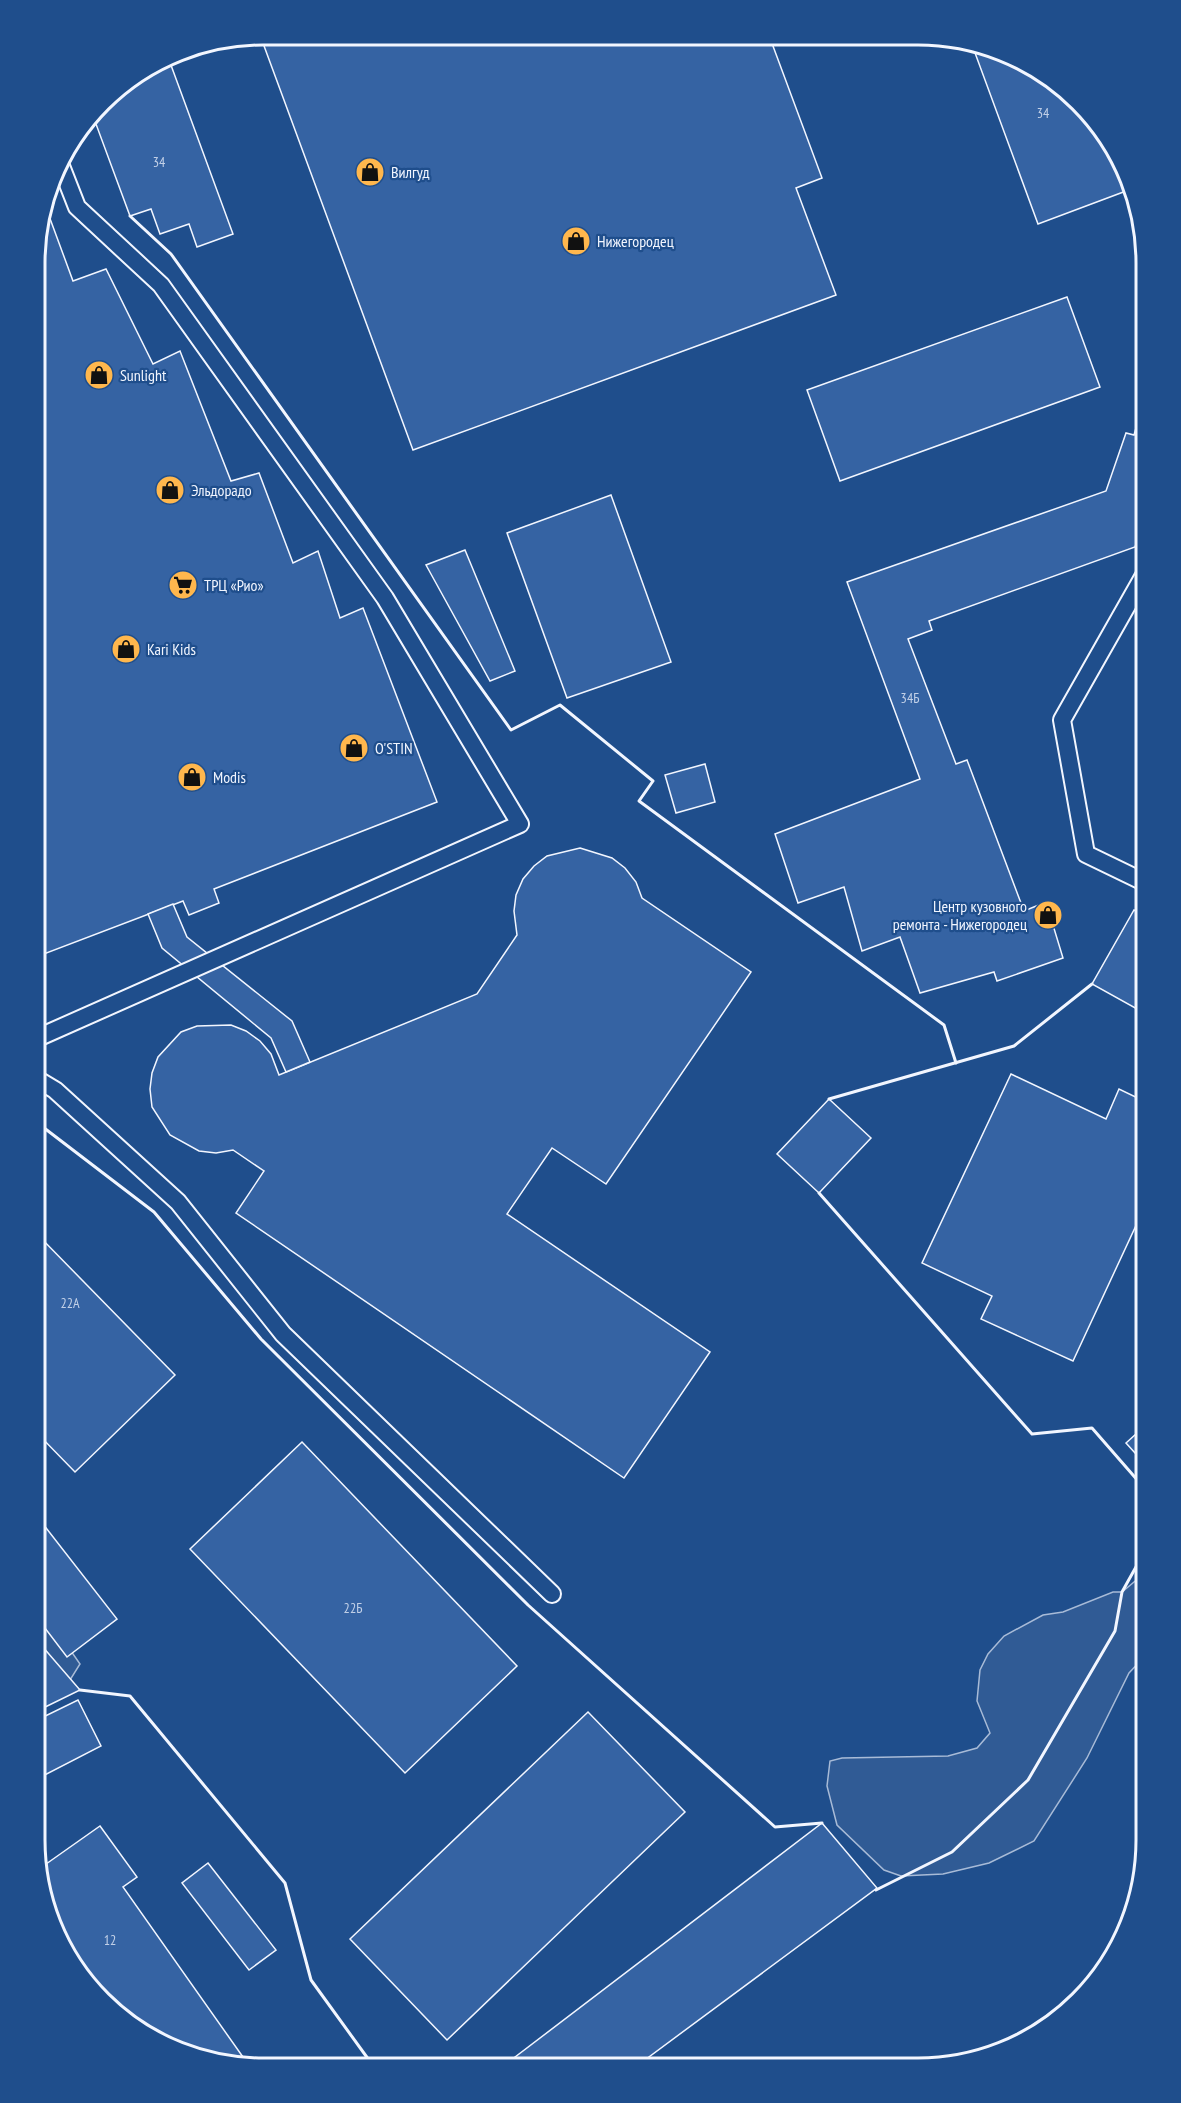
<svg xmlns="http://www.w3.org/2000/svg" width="1181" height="2103" font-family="'PT Sans Narrow',sans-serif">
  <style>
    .built { fill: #305b95; stroke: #a8bbd7; stroke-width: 1.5 }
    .building { fill: #3563a3; stroke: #f2f6ff; stroke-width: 1.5 }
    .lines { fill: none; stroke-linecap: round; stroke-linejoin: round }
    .lane-casing { stroke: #f2f6ff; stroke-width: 20 }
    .lane { stroke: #1f4e8c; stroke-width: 16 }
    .wall { stroke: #f2f6ff; stroke-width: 3 }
    .labels { text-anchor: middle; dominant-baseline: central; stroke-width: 4.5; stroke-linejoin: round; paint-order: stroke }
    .number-label { font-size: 14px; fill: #c3d1e8 }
    .poi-label { font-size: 16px; fill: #f2f6ff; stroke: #1f4e8c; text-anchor: start }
    .rim { fill: none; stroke: #f2f6ff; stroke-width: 3 }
  </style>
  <rect width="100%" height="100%" fill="#1f4e8c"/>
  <!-- built -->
  <g class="built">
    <path d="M1146,1572V1655L1129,1673L1087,1758L1034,1841L989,1863L943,1874L901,1876L884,1870L837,1825L827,1786L830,1761L842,1758L948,1756L977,1748L990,1733L977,1701L980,1670L988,1654L1004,1636L1043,1615L1063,1612L1113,1592H1122Z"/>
    <path d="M35,1599L80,1664L60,1696L35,1694Z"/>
  </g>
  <!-- building -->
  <g class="building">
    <path d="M260,35L770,38L822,178L796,188L836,295L413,450Z"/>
    <path d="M971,42L1019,58L1068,91L1108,136L1134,188L1038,224Z"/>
    <path d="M168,57L233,234L197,247L189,224L160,234L151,209L130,216L93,116L112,91Z"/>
    <path d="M45,205L73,281L106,269L153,364L180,351L231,481L259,473L293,563L318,551L340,618L363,608L437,802L214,889L219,903L189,915L183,901L36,957V234Z"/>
    <path d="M1067,297L1100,387L840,481L807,390Z"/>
    <path d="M1146,393V516L1135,547L929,621L932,630L908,639L956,764L967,760L1024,911L1046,902L1063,958L997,981L994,972L920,993L900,937L862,951L844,887L798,903L775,834L920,779L847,582L1106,491L1126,433L1134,435Z"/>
    <path d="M611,495L671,662L567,698L507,533Z"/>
    <path d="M465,550L515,671L490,681L426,565Z"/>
    <path d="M705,764L715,802L676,813L665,775Z"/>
    <path d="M580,848L612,858L625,868L636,882L642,898L751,972L606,1184L552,1148L507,1214L710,1352L624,1478L236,1213L264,1171L233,1150L216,1153L199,1151L170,1135L152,1107L150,1089L152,1073L158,1057L181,1032L197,1026L231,1025L246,1031L260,1041L271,1054L279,1075L477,994L517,935L514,911L516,895L523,879L534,866L547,856Z"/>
    <path d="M173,904L187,937L292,1021L310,1062L286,1072L271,1038L162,948L148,914Z"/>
    <path d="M1134,910L1146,916V1014L1092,984Z"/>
    <path d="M1011,1074L1106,1119L1119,1089L1146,1102V1204L1073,1361L981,1319L992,1296L922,1263Z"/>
    <path d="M829,1099L871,1138L819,1193L777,1154Z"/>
    <path d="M35,1232L175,1375L75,1472L35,1431Z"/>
    <path d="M1146,1425V1465L1126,1443Z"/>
    <path d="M302,1442L517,1666L405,1773L190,1549Z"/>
    <path d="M43,1524L117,1619L67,1657L35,1615V1530Z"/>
    <path d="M42,1646L80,1690L35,1712V1650Z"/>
    <path d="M78,1700L101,1746L35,1780V1721Z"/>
    <path d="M588,1712L685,1812L447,2040L350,1939Z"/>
    <path d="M822,1823L877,1888L634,2068L502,2067Z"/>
    <path d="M100,1826L137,1877L123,1887L250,2067L233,2066L175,2051L124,2021L73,1967L47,1914L39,1869Z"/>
    <path d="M208,1863L276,1950L249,1970L182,1883Z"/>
  </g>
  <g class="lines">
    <!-- lane casing -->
    <g class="lane-casing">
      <g id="lane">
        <path d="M1146,883L1086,854L1062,720L1146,572"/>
        <path d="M35,1039L520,824L385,598L161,285L77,207L59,161"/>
        <path d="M35,1078L55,1090L178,1202L283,1334L552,1594"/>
      </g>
    </g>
    <!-- lane -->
    <use href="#lane" class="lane"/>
    <!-- wall -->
    <g class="wall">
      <path d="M130,216L171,254L511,730L560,705L653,781L639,801L944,1025L956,1063"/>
      <path d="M829,1099L1014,1046L1092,984"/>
      <path d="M35,1121L154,1212L261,1339L528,1605L775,1827L822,1823"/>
      <path d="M819,1193L1032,1434L1092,1428L1146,1490"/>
      <path d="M35,1637L42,1646"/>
      <path d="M80,1690L130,1696L285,1883L311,1980L374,2067"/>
      <path d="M876,1890L952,1852L1028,1780L1115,1631L1122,1592L1146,1549"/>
    </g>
  </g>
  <!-- icons -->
  <defs>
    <g id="shop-disc" transform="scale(1.5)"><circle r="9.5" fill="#ffb74d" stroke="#1f4e8c"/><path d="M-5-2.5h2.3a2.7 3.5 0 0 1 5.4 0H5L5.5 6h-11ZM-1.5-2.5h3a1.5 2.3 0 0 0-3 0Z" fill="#111"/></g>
    <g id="supermarket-disc" transform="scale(1.5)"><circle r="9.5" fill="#ffb74d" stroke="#1f4e8c"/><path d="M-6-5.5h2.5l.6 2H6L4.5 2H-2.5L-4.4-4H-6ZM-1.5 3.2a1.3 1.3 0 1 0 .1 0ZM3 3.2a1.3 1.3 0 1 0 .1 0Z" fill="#111"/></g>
  </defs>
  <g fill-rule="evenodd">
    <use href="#shop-disc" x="370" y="172"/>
    <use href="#shop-disc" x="576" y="241"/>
    <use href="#shop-disc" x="99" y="375"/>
    <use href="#shop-disc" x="170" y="490"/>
    <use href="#supermarket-disc" x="183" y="585"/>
    <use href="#shop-disc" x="126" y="649"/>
    <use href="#shop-disc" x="354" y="748"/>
    <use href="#shop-disc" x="192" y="777"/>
    <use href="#shop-disc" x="1048" y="915"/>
  </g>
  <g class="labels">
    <!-- number labels -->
    <g class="number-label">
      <text x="1043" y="113">34</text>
      <text x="159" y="162">34</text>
      <text x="910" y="698">34Б</text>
      <text x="70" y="1303">22А</text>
      <text x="353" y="1608">22Б</text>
      <text x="110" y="1940">12</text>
    </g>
    <!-- poi labels -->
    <g class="poi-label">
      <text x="391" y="172">Вилгуд</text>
      <text x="597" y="241">Нижегородец</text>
      <text x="120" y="375">Sunlight</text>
      <text x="191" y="490">Эльдорадо</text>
      <text x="204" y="585">ТРЦ «Рио»</text>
      <text x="147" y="649">Kari Kids</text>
      <text x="375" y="748">O'STIN</text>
      <text x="213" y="777">Modis</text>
      <text x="1027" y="906" text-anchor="end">Центр кузовного<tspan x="1027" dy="18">ремонта - Нижегородец</tspan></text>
    </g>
  </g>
  <!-- crop -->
  <path d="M0 0H1181V2103H0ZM263 45H918A218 218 0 0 1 1136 263V1840A218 218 0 0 1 918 2058H263A218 218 0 0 1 45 1840V263A218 218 0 0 1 263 45Z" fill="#1f4e8c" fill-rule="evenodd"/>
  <path class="rim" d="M263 45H918A218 218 0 0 1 1136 263V1840A218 218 0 0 1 918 2058H263A218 218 0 0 1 45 1840V263A218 218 0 0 1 263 45Z"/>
</svg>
